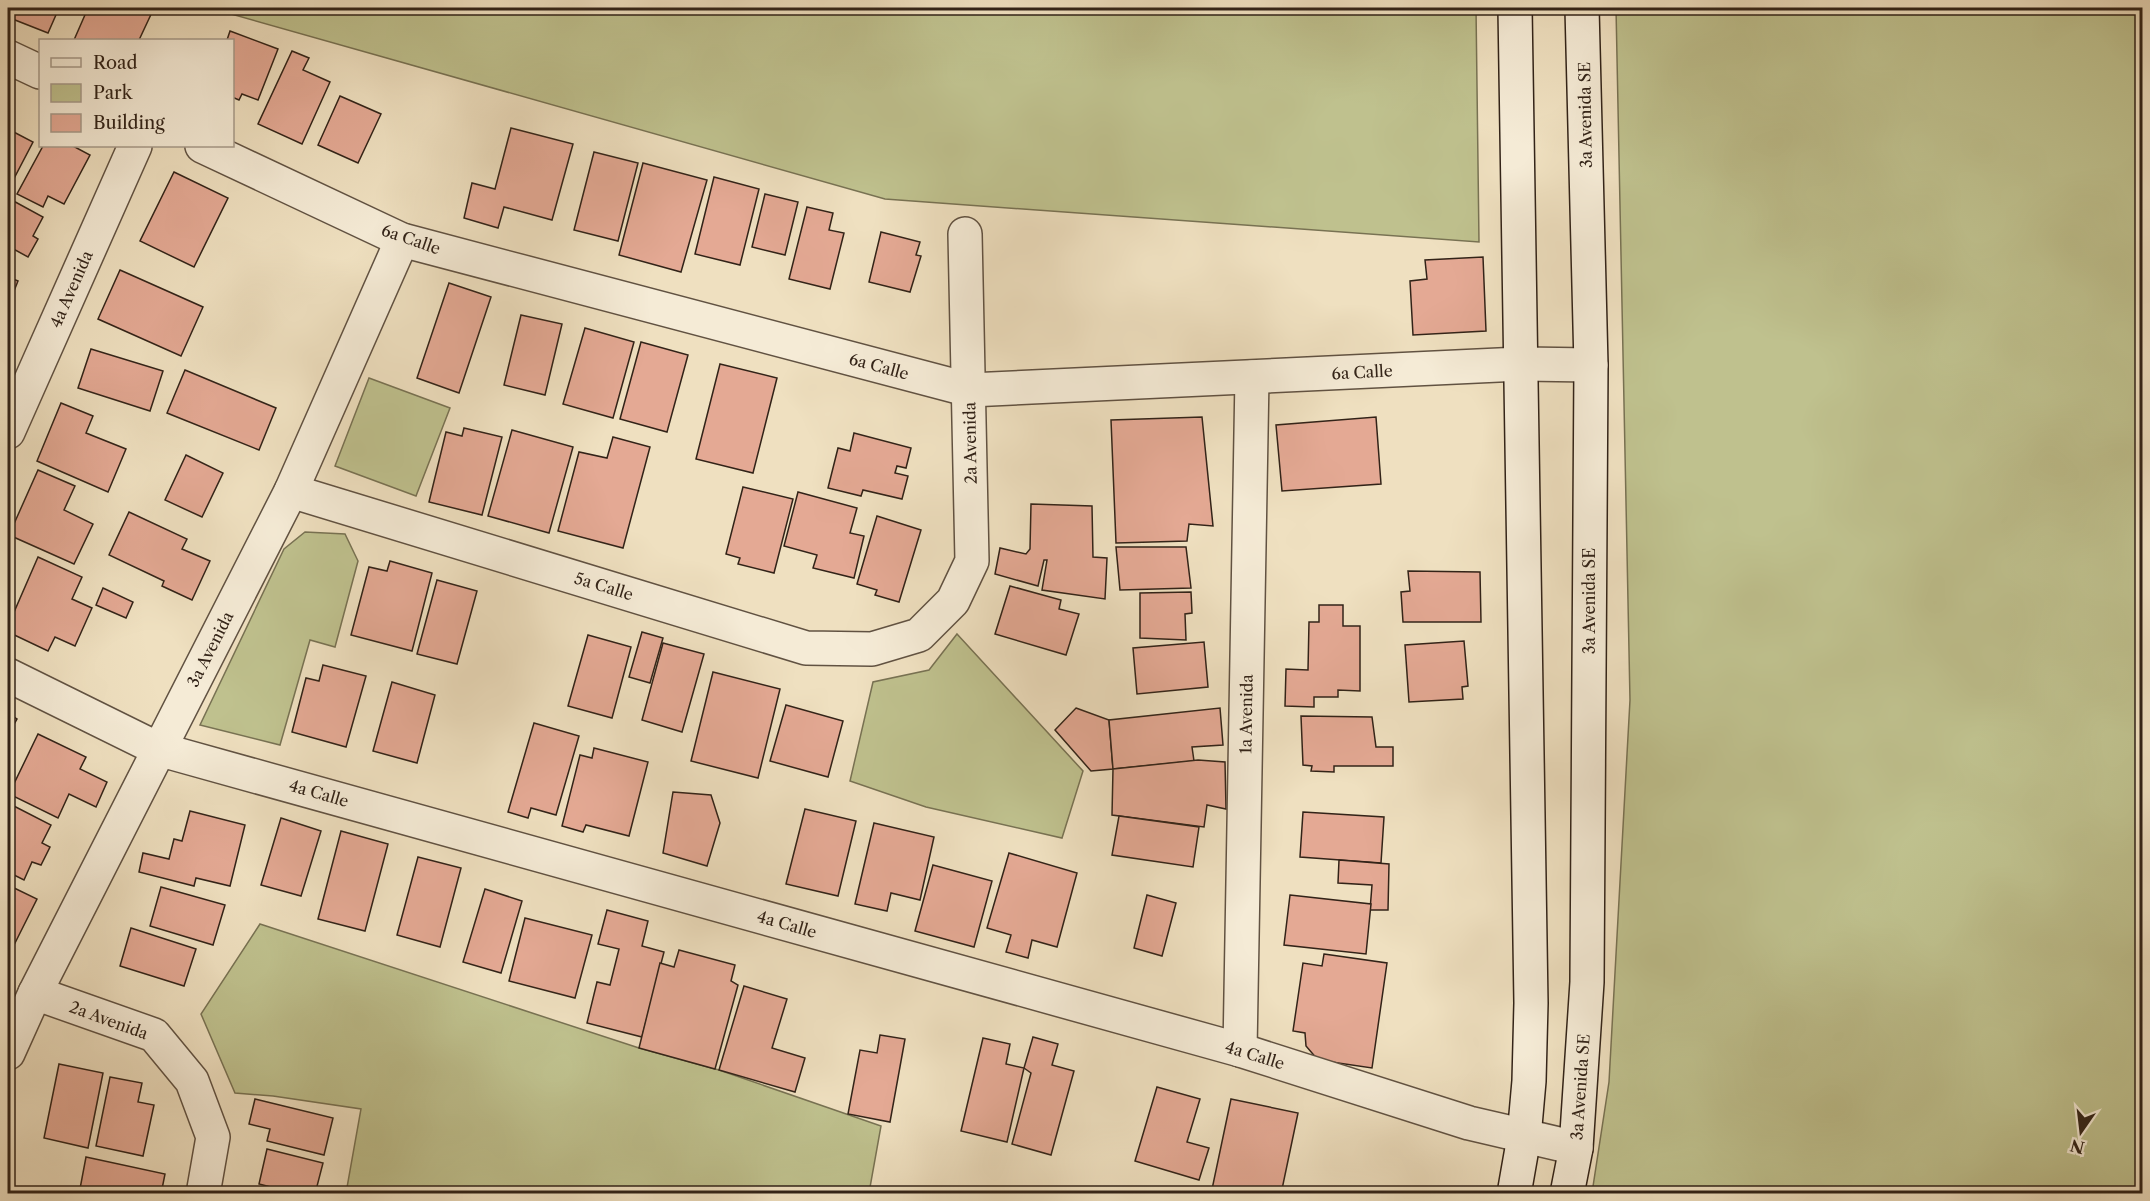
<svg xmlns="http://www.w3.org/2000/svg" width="2150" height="1201" font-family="'Libre Caslon Text',serif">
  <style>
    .green { fill: #bfc18e; stroke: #787253; stroke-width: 1.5 }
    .building { fill: #e4a994; stroke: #322318; stroke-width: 1.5 }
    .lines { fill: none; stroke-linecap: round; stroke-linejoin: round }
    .street-casing { stroke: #615242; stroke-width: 36 }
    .secondary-casing { stroke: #322318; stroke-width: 36 }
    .street { stroke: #f5ebd6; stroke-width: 33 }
    .secondary { stroke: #f5ebd6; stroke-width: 33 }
    .labels { text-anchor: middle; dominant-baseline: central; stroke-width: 6; stroke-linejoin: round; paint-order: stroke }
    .street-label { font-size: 16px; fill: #322318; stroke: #f5ebd6 }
  </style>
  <rect width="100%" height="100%" fill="#efe0c0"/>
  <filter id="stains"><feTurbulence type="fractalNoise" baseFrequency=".00333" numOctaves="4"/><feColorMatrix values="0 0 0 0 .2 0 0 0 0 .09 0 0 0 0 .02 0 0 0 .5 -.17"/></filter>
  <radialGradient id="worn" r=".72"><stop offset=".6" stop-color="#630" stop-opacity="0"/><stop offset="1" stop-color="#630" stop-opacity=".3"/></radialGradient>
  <!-- green -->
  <g class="green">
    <path d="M210,8H1476L1479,242L885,199Z"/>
    <path d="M1616,8H2142V1193H1592L1609,1082L1630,700Z"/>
    <path d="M369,378L450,408L416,496L335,466Z"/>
    <path d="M305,532L345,534L358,561L335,647L310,640L280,745L200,725L284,549Z"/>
    <path d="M957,634L1083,771L1062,838L926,807L850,781L873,682L929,670Z"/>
    <path d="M260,924L639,1048L719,1070L881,1126L869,1193H346L361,1109L273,1096L235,1093L201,1014Z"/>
  </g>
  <!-- building -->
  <g class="building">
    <path d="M15,8H59L48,33L10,18Z"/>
    <path d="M88,8H154L139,40H74Z"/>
    <path d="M230,31L278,49L258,100L242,94L239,100L232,97V40H227Z"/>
    <path d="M292,51L309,58L303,70L330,82L302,144L258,124Z"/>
    <path d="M340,96L381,114L358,163L318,145Z"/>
    <path d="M511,128L573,144L552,220L504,207L498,228L464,218L472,183L495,189Z"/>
    <path d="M8,129L33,142L9,188L8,187Z"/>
    <path d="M43,146H73L90,155L64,204L48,196L43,207L17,194Z"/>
    <path d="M594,152L638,163L618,241L574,230Z"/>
    <path d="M643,163L707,180L681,272L619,255Z"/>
    <path d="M174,172L228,198L194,267L140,241Z"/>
    <path d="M714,177L759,189L740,265L695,254Z"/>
    <path d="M765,194L798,202L785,255L752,247Z"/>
    <path d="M8,198L43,217L33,236L38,239L28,257L8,246Z"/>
    <path d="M807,207L833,213L829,230L844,233L830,289L789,279Z"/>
    <path d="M881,232L920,242L916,255L921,256L910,292L869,282Z"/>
    <path d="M1483,257L1486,331L1413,335L1410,281L1427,279L1425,260Z"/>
    <path d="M120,270L203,307L181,356L98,319Z"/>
    <path d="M8,277L18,281L8,306Z"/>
    <path d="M449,283L491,297L459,393L417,378Z"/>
    <path d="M521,315L562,324L545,395L504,385Z"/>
    <path d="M585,328L634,342L613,418L563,404Z"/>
    <path d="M641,342L688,355L667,432L620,419Z"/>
    <path d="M91,349L163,371L150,411L78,388Z"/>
    <path d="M720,364L777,378L753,473L696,459Z"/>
    <path d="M185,370L276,408L259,450L167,413Z"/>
    <path d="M61,403L93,416L86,433L126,449L108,492L37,461Z"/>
    <path d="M1202,417L1213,526L1189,524L1187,541L1116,543L1111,420Z"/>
    <path d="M1376,417L1381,484L1282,491L1276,425Z"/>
    <path d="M464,428L502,437L482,515L429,502L446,432L462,436Z"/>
    <path d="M512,430L573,447L549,533L488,516Z"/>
    <path d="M854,433L911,448L906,468L897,466L895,473L908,476L902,499L863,490L861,496L828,488L838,448L850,451Z"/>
    <path d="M613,437L650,447L623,548L558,531L579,452L607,458Z"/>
    <path d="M186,455L223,473L202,517L165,500Z"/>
    <path d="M38,470L75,486L64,510L93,524L74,564L9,535Z"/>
    <path d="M743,487L793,499L774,573L738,564L740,558L726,554Z"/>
    <path d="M798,492L857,508L850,533L864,536L854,578L813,568L817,555L784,546Z"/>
    <path d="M1031,504L1092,506L1093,557L1107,558L1105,599L1042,590L1047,560H1044L1038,586L995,574L1000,548L1026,554L1030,549Z"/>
    <path d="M129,512L187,539L182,549L210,561L192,600L162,586L164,581L109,555Z"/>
    <path d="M877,516L921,530L899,602L875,595L877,590L857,584Z"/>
    <path d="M1116,547H1186L1191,588L1120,590Z"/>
    <path d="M38,557L82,577L72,599L92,608L75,646L55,637L48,651L8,632V626Z"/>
    <path d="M390,561L432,573L412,651L351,635L369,567L387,571Z"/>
    <path d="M1408,571L1480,572L1481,622H1403L1401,592L1410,591Z"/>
    <path d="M437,580L477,591L457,664L417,654Z"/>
    <path d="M1010,586L1061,600L1059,609L1079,614L1066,655L995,634Z"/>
    <path d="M103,588L133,602L126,618L96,605Z"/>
    <path d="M1191,592L1192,613L1185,614L1186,640L1140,638V593Z"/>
    <path d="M1319,605H1343V626H1360V691L1338,690V697H1314V707L1285,706L1286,669L1308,670L1309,622H1319Z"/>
    <path d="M642,632L663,638L650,683L629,677Z"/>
    <path d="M588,635L631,647L612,718L568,706Z"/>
    <path d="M1464,641L1468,686L1462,687L1463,699L1409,702L1405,645Z"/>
    <path d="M1204,642L1208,687L1137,694L1133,648Z"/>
    <path d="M663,643L704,654L682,732L642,720Z"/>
    <path d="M323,665L366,676L346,747L292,732L306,678L319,681Z"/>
    <path d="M713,672L780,689L758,778L691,761Z"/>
    <path d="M392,682L435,695L417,763L373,751Z"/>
    <path d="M786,705L843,721L828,777L770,761Z"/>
    <path d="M1076,708L1109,720L1113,769L1091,771L1055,730Z"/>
    <path d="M1220,708L1223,745L1192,747L1194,761L1113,769L1109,720Z"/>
    <path d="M8,713L17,719L8,735Z"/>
    <path d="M1301,716L1372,717L1376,747H1393V766H1334V772L1311,771L1312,766L1303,765Z"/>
    <path d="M534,723L579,736L556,815L531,808L528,818L508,812Z"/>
    <path d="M38,734L86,757L80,769L107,782L96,807L69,794L58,818L9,794Z"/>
    <path d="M594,748L648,762L629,836L586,825L583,832L562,826L580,755L592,758Z"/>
    <path d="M1198,760L1225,762L1226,809L1207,805L1204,827L1112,815L1113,769Z"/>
    <path d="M8,764L14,767L8,781Z"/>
    <path d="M673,792L711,795L720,823L707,866L663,853Z"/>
    <path d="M8,803L51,825L42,843L50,847L41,865L32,862L24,880L8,872Z"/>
    <path d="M805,809L856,821L838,896L786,884Z"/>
    <path d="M190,811L245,825L230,886L196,878L194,886L139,872L143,853L169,859L174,839L182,841Z"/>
    <path d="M1303,812L1384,817L1381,863L1300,857Z"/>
    <path d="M1119,816L1199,827L1193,867L1112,855Z"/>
    <path d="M281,818L321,831L301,896L261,885Z"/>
    <path d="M874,823L934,837L920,900L891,893L887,911L855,904Z"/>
    <path d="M341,831L388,844L365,931L318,919Z"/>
    <path d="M1009,853L1077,873L1057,947L1032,940L1028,958L1006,952L1011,935L987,928Z"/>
    <path d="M418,857L461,868L440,947L397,935Z"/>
    <path d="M1339,860L1389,864L1388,910H1370L1372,885L1338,883Z"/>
    <path d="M933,865L992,881L974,947L915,931Z"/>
    <path d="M8,885L37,899L8,957Z"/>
    <path d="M161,887L225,905L213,945L150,926Z"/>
    <path d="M485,889L522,901L501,973L463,962Z"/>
    <path d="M1147,895L1176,903L1162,956L1134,948Z"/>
    <path d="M1290,895L1371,904L1366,954L1284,945Z"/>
    <path d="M607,910L648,921L642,946L664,952L642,1037L587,1023L597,982L610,985L619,949L598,944Z"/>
    <path d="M525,918L592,935L575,998L509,981Z"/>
    <path d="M131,928L196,949L184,986L120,966Z"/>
    <path d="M679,950L735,965L731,981L738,985L715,1069L639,1048L660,963L674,967Z"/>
    <path d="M1324,954L1387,963L1372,1068L1318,1060L1306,1046L1305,1033L1293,1031L1303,963L1322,966Z"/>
    <path d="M744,986L787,999L772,1048L805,1058L795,1092L719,1070Z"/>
    <path d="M880,1035L905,1039L890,1122L848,1114L860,1050L877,1053Z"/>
    <path d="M1033,1037L1058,1044L1052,1065L1074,1071L1051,1155L1012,1144L1031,1073L1024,1068Z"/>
    <path d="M983,1038L1010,1044L1006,1064L1024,1068L1007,1142L961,1131Z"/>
    <path d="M59,1064L103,1073L88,1148L44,1138Z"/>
    <path d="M110,1077L142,1083L138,1102L154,1105L143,1156L96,1146Z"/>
    <path d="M1157,1087L1200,1099L1187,1142L1209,1148L1199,1180L1135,1161Z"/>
    <path d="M255,1099L333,1118L324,1155L267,1141L270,1129L249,1124Z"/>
    <path d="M1231,1099L1298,1113L1281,1194H1211Z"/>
    <path d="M267,1149L323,1163L315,1194H298L259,1184Z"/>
    <path d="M86,1157L165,1174L161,1194H79Z"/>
  </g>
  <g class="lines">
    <!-- street casing -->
    <g class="street-casing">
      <g id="street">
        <path d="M8,57L40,72"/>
        <path d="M202,146L402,240L970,390L1520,364L1591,365"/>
        <path d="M8,432L135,146"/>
        <path d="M291,491L806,648L872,649L919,635L953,601L972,561L965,234"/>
        <path d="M8,675L158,749L1240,1050L1469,1123L1576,1148"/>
        <path d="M35,993L154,1035L192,1081L213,1137L203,1194"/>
        <path d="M1240,1050L1252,377"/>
        <path d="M8,1053L35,993L291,491L402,240"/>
      </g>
    </g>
    <!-- secondary casing -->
    <g class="secondary-casing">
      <g id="secondary">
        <path d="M1514,1194L1524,1137L1529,1081L1531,1003L1515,8"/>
        <path d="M1567,1194L1576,1148L1587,982L1591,365L1582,8"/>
      </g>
    </g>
    <!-- street -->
    <use href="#street" class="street"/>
    <!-- secondary -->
    <use href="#secondary" class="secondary"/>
  </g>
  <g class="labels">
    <!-- street labels -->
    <g class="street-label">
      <text transform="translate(1585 115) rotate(-91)">3a Avenida SE</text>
      <text transform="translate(411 239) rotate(19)">6a Calle</text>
      <text transform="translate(71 289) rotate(-66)">4a Avenida</text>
      <text transform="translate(879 366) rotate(15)">6a Calle</text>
      <text transform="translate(1362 372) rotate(-3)">6a Calle</text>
      <text transform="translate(970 443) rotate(-91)">2a Avenida</text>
      <text transform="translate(604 586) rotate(17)">5a Calle</text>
      <text transform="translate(1589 601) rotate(-90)">3a Avenida SE</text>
      <text transform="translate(210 649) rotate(-63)">3a Avenida</text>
      <text transform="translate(1246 714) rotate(-89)">1a Avenida</text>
      <text transform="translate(319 793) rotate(16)">4a Calle</text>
      <text transform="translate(787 924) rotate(16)">4a Calle</text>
      <text transform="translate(109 1020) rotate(20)">2a Avenida</text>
      <text transform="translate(1255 1055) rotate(17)">4a Calle</text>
      <text transform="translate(1580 1087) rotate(-86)">3a Avenida SE</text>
    </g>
  </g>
  <!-- margin -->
  <rect width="2150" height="1201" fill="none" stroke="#efe0c0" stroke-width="30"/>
  <rect x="9" y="9" width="2132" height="1183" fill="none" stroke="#322318" stroke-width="3"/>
  <rect x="15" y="15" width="2120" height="1171" fill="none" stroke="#322318" stroke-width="1.5"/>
  <!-- legend -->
  <rect x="39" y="39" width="195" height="108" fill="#f5ebd6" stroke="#a79b8a" stroke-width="1.5"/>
  <rect x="51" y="58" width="30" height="9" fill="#f5ebd6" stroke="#a79b8a" stroke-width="1.5"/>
  <text x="93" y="69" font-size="18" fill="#322318">Road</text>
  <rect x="51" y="84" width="30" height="18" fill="#bfc18e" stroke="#a79b8a" stroke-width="1.5"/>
  <text x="93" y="99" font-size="18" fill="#322318">Park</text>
  <rect x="51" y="114" width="30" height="18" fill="#e4a994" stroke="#a79b8a" stroke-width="1.5"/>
  <text x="93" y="129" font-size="18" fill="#322318">Building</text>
  <!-- north arrow -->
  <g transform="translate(2081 1132) rotate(194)" stroke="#f5ebd6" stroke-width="4.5" paint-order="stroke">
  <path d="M0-4.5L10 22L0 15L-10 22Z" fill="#322318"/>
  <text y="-9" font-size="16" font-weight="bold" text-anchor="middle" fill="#322318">N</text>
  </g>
  <rect width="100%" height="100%" filter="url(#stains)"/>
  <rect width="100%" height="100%" fill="url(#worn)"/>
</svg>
